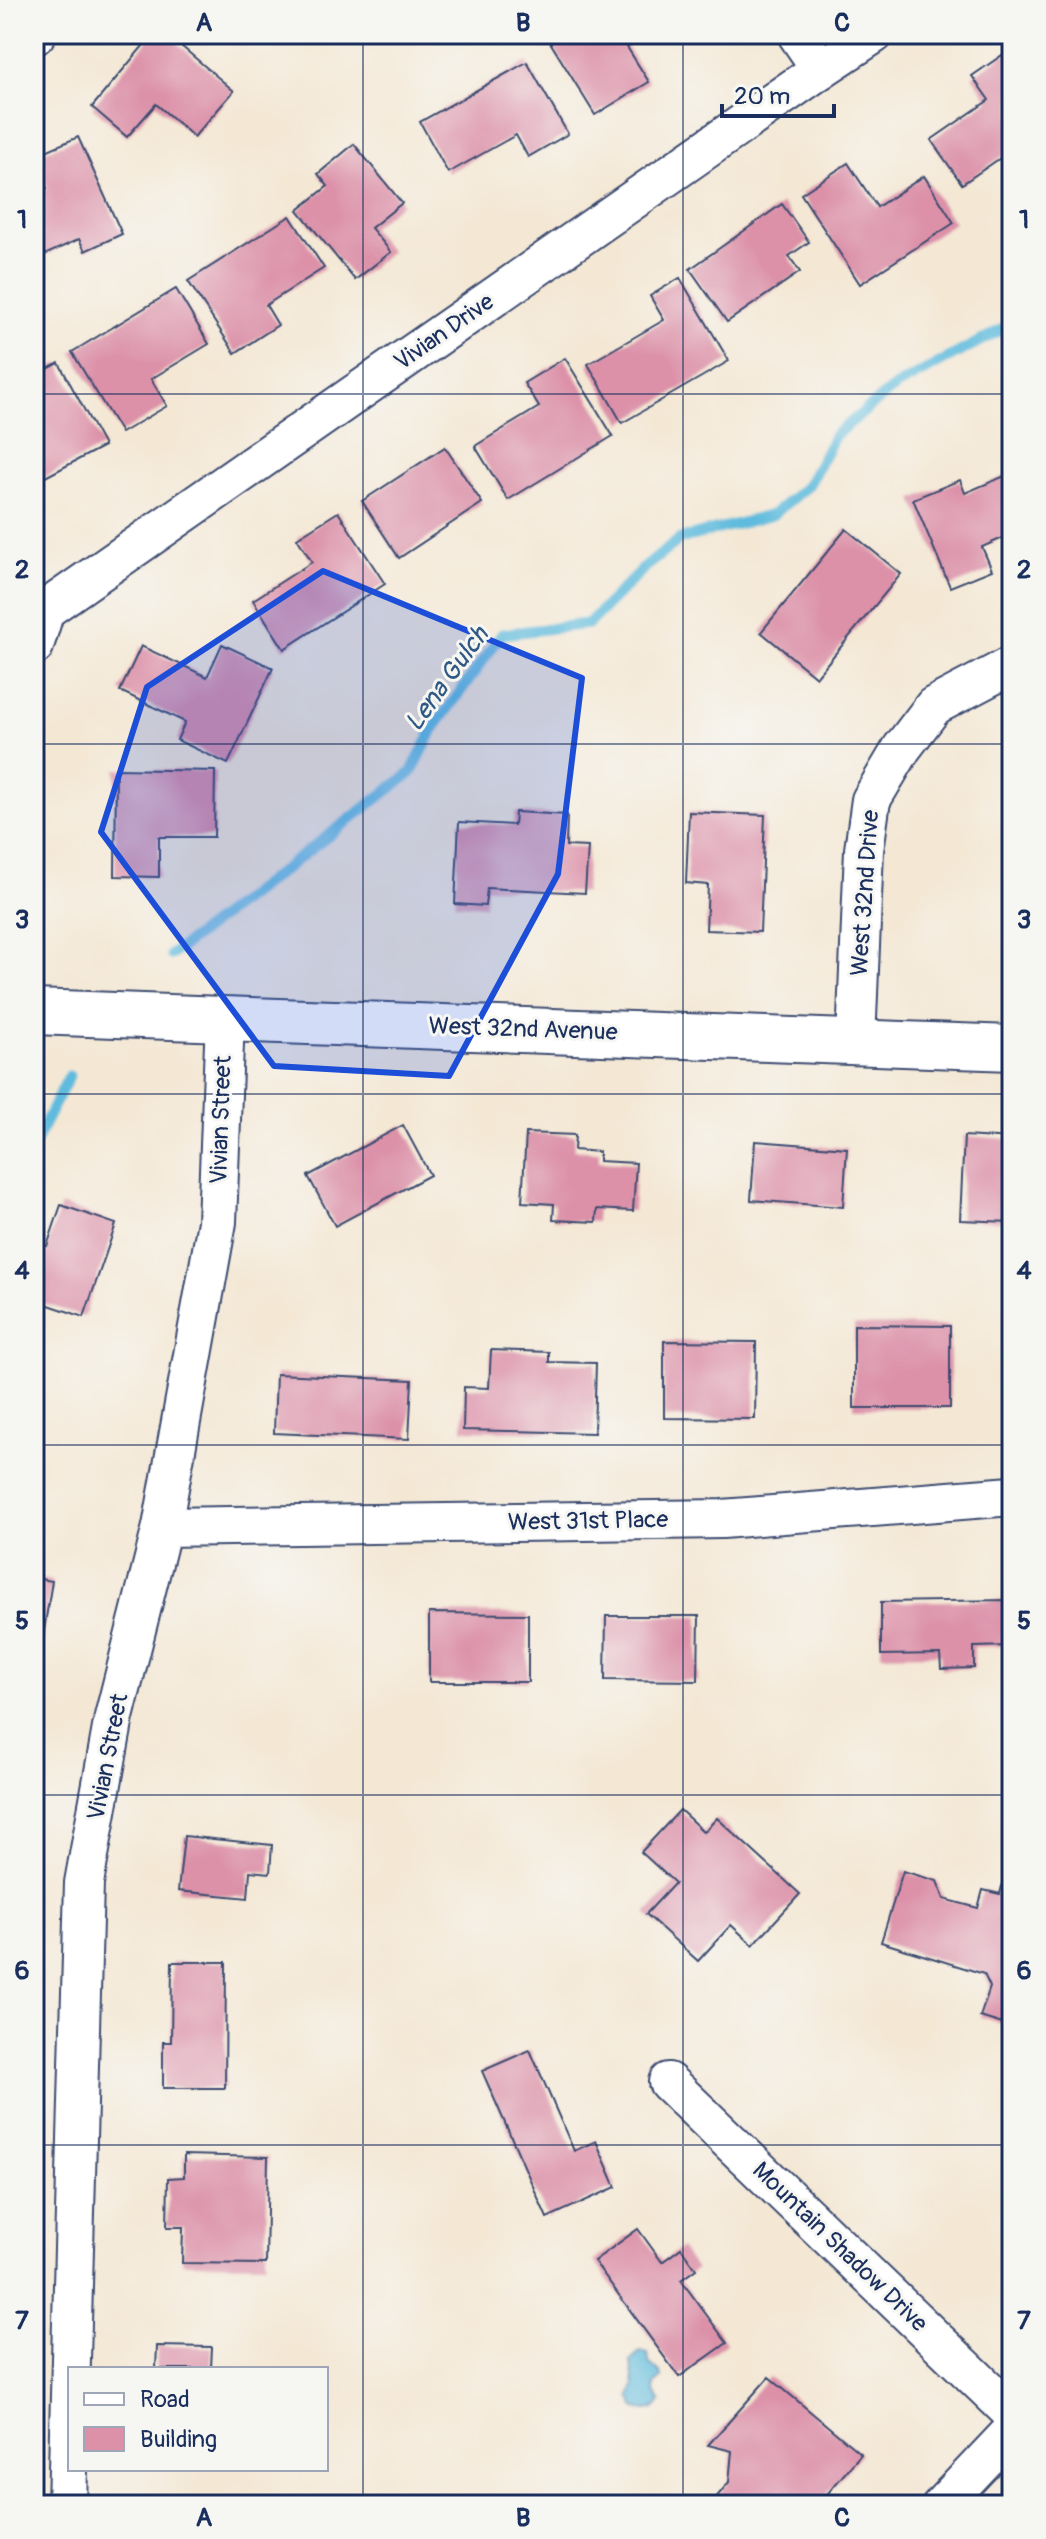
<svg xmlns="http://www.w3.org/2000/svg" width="1046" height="2539" font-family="Pangolin,sans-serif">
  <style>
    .water { fill: #5fbbdd; stroke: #3d759e; stroke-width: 2 }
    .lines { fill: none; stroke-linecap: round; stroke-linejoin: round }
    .stream { stroke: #5fbbdd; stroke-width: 11 }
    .building { fill: #dc91a9 }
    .minor-casing { stroke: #3c4b70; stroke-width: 42 }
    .tertiary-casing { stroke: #3c4b70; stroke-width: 48 }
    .minor { stroke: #fff; stroke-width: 38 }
    .tertiary { stroke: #fff; stroke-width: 44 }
    .marked { fill: #1d4ed8; fill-opacity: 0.2; stroke: #1d4ed8; stroke-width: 6; stroke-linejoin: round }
    .grid { fill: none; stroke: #1b2f5e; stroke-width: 2; stroke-opacity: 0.55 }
    .labels { text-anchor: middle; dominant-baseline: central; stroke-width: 6; stroke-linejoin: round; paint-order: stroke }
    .street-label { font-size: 24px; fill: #1b2f5e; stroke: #f6f6f2 }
    .water-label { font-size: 26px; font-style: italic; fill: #2f5984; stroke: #f6f6f2 }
    .neatline { fill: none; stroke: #1b2f5e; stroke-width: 3 }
    .grid-label { font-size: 26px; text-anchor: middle; font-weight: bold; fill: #1b2f5e }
  </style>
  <rect width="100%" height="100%" fill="#f6f6f2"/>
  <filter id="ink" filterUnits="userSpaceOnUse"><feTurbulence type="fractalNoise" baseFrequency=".0125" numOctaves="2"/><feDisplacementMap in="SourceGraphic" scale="16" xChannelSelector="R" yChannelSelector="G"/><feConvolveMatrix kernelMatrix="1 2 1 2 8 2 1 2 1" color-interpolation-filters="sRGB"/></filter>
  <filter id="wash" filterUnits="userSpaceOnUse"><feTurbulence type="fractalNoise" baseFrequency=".006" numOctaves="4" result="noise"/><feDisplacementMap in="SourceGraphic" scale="32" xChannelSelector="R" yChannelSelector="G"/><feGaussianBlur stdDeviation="1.8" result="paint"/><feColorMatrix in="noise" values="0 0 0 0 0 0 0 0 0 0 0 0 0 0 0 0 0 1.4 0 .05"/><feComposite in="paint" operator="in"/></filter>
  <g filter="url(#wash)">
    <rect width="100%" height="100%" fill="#f4e8d5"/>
    <!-- water -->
    <path class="water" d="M639,2352L648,2353L649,2363L660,2373L661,2378L655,2384L654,2391L661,2401C654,2413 647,2410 636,2408L630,2397L634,2386L631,2361Z"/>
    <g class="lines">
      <!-- stream -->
      <g class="stream">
        <path d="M171,955L411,773L434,728L502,634L588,624L644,568L680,539L772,515L808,485L835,435L896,386L1012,324"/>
        <path d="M34,1144L69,1076"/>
      </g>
    </g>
    <g id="blocks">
      <!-- building -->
      <g class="building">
        <path d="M153,34H167L234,91L194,137L156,104L127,137L92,107Z"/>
        <path d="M563,34H649L627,47L649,82L595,115L550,42Z"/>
        <path d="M1011,49L1012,150L962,184L931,140L989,100L972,76Z"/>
        <path d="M527,62L568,134L528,157L516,135L448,173L420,122Z"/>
        <path d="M78,137L122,234L85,251L79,239L34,260V195L47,189L34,156Z"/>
        <path d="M354,144L402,203L371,228L391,252L355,280L298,210L328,186L318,174Z"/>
        <path d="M848,163L877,207L924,176L954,223L860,284L801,194Z"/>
        <path d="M782,204L809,242L789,256L800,272L727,322L690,269Z"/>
        <path d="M290,216L324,268L266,305L278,325L235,353L188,281Z"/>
        <path d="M680,278L729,361L622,423L588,364L664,320L650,296Z"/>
        <path d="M176,289L209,344L151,379L167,406L121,433L72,352Z"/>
        <path d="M565,358L613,436L508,500L475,446L539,407L524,383Z"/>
        <path d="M59,363L104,446L34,483V376Z"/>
        <path d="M445,447L482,503L399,558L362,501Z"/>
        <path d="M1007,475L1012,486V534L982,547L992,570L950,587L913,499L960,480L965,493Z"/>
        <path d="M338,512L385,584L284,649L253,600L312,562L297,538Z"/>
        <path d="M846,529L901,574L816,677L761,632Z"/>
        <path d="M222,644L273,668L228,764L177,740L185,722L120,691L141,646L207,677Z"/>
        <path d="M116,769L215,771L214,837H159V877L115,876Z"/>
        <path d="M515,812L567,815L566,846L588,847L585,893L487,888L485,906L455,904L459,822L514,825Z"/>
        <path d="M689,812L765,815L760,932L706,930L708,885L686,883Z"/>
        <path d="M403,1125L430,1175L335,1226L308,1176Z"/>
        <path d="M526,1133L575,1135L574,1150L599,1152V1161L636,1163L633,1211L597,1209L596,1222L553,1220L554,1204L522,1202Z"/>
        <path d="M964,1136L1012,1139V1222L960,1220Z"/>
        <path d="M755,1141L847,1148L843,1207L751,1200Z"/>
        <path d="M61,1205L116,1224L84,1317L34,1300V1241L47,1246Z"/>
        <path d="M854,1325L950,1326V1408H854Z"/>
        <path d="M664,1341L756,1342L755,1419L664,1418Z"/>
        <path d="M491,1350L549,1352V1362L596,1363L594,1433L463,1430L464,1387L489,1388Z"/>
        <path d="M276,1374L412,1380L409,1439L274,1433Z"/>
        <path d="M34,1578L52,1581L36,1679H34Z"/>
        <path d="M1009,1600L1010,1646L974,1647V1668L941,1669L940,1654L881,1655V1602Z"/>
        <path d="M429,1613L528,1614V1682H429Z"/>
        <path d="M606,1616H699L698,1681L605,1680Z"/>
        <path d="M680,1810L704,1832L717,1818L800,1894L753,1945L731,1925L698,1961L646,1914L675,1883L641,1852Z"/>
        <path d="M184,1836L272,1845L270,1873L250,1871L248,1898L178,1891Z"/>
        <path d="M903,1871L937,1881L944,1899L978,1908L983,1890L1000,1894L1003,1882L1012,1884V2027L980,2017L990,1987L984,1974L881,1942Z"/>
        <path d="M172,1962H226L225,2088H163V2042H171Z"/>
        <path d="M530,2050L574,2151L596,2141L616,2187L547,2218L482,2071Z"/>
        <path d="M184,2155L268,2157L266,2264L182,2263L183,2227H167L168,2178L184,2177Z"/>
        <path d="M638,2229L662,2262L681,2248L696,2269L681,2280L727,2343L679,2377L594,2261Z"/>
        <path d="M157,2346L212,2347L211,2369H156Z"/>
        <path d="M769,2377L861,2454L818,2505H710L729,2482L732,2451L708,2445Z"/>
      </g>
    </g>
  </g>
  <g filter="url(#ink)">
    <use href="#blocks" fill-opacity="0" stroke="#3c4b70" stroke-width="2"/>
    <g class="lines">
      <!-- minor casing -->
      <g class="minor-casing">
        <g id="minor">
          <path d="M797,34L821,69"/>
          <path d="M34,36L36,34"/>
          <path d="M34,646L45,610L821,69L874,34"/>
          <path d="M856,1042L864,850L871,800L902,748L934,706L1012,665"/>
          <path d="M162,1527L722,1519L1012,1496"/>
          <path d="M668,2082L1012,2413"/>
          <path d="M67,2505L84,1883L114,1717L162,1527L217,1222L225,1018"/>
          <path d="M942,2505L1012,2431"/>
        </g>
      </g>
      <!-- tertiary casing -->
      <g class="tertiary-casing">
        <path id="tertiary" d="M34,1012L1012,1048"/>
      </g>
      <!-- minor -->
      <use href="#minor" class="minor"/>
      <!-- tertiary -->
      <use href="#tertiary" class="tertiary"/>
    </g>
  </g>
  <!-- marked area -->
  <path class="marked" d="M323,571L582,678L558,874L449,1076L274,1066L101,832L147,687Z"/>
  <!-- grid -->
  <path class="grid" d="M363,34V2505M683,34V2505M34,394H1012M34,744H1012M34,1094H1012M34,1445H1012M34,1795H1012M34,2145H1012"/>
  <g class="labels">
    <!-- street labels -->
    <g class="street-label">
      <text transform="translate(444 332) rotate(-35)">Vivian Drive</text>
      <text transform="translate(865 893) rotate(-86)">West 32nd Drive</text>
      <text transform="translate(523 1029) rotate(2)">West 32nd Avenue</text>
      <text transform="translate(221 1120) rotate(-88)">Vivian Street</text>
      <text transform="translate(588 1521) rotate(-1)">West 31st Place</text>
      <text transform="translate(108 1757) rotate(-79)">Vivian Street</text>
      <text transform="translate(840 2247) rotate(44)">Mountain Shadow Drive</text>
    </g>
    <!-- water labels -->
    <g class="water-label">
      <text transform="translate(447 679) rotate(-54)">Lena Gulch</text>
    </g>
  </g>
  <!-- margin -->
  <rect width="1046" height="2539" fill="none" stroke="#f6f6f2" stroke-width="88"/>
  <!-- legend -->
  <rect x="68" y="2367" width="260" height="104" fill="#f6f6f2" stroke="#9ea6b7" stroke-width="2"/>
  <rect x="84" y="2393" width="40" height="12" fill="#ffffff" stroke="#9ea6b7" stroke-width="2"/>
  <text x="140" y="2407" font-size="24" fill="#1b2f5e">Road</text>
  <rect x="84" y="2427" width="40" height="24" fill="#dc91a9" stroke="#9ea6b7" stroke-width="2"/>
  <text x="140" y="2447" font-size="24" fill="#1b2f5e">Building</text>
  <!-- scale -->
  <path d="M722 104v12h112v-12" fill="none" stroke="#1b2f5e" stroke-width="4"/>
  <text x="734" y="104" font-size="24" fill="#1b2f5e" stroke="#f6f6f2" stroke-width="6" paint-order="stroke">20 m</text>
  <rect x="44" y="44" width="958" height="2451" class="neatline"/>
  <g class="grid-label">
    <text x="204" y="31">A</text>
    <text x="523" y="31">B</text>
    <text x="842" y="31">C</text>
    <text x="22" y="228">1</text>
    <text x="1024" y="228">1</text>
    <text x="22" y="578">2</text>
    <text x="1024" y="578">2</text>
    <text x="22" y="928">3</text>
    <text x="1024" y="928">3</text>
    <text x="22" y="1279">4</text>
    <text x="1024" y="1279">4</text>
    <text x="22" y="1629">5</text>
    <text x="1024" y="1629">5</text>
    <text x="22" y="1979">6</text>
    <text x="1024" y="1979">6</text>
    <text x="22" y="2329">7</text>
    <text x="1024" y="2329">7</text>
    <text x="204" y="2526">A</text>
    <text x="523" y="2526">B</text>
    <text x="842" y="2526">C</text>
  </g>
</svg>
